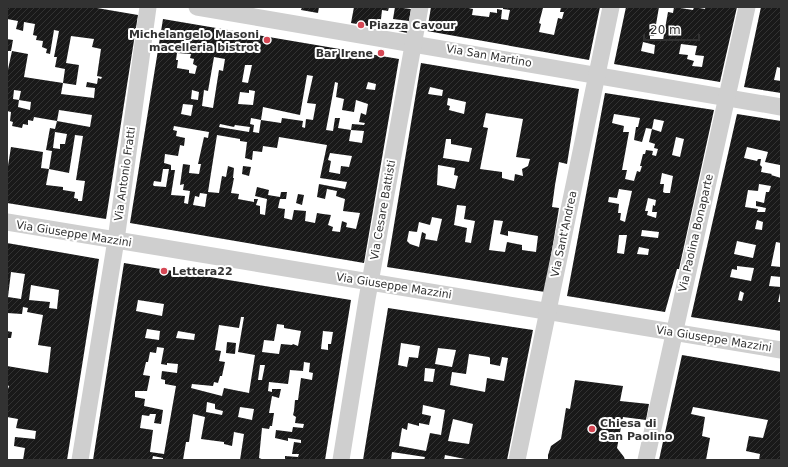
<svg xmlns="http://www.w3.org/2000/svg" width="788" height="467" font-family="'DejaVu Sans',sans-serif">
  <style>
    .building { fill: url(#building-hatch); fill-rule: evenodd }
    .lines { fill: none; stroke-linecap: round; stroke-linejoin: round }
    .street { stroke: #cfcfcf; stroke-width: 17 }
    .poi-dot { fill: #d54754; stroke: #fff; stroke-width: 1.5 }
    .labels { text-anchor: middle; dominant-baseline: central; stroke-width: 4; stroke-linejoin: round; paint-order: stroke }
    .poi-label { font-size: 11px; font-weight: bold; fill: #323232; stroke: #fff; text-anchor: start }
    .street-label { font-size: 11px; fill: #323232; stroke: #fff }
  </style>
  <defs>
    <pattern id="building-hatch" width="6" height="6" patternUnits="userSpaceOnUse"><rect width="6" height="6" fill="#191919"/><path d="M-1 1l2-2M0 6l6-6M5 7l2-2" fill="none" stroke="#323232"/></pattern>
  </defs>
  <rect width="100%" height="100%" fill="#fff"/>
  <!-- building -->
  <g class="building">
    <path d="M7,7H91L138,15L106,219L7,203V172L11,147L43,152L41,168L49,169L46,185L63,187V190L75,192L74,198L78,199V201H82L85,181L76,180L83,136L75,135L69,173L49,169L52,151L46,150L50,128L55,129L57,121L90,127L92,115L59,110L57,121L34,117L33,121L28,120V125L23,124L22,128L12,126L13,122L10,121L11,112L7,111V74L12,51L28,54L24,77L63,83L61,94L94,98L95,88L86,87L87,82L97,84L98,78L101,79L102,77L97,76L101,49L92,47L94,39L71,36L66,63L79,65L76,85L63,83L65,69L55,67L57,57H54L59,31L54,30L50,54L46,53L47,49L42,47L43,41L36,40L37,36L33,35L35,24L24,22L23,31L16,29L18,21L7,19ZM14,90L21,91L19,100L31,102L30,110L18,107L19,100L13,99ZM55,132L67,134L65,144H60V149L53,148Z"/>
    <path d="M302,7H319L318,13L301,10Z"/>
    <path d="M354,7H389L388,11L382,10L380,28L351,23Z"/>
    <path d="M395,7L411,9L409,21L393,19Z"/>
    <path d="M431,7H464L473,9L472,15L489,17L490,12L497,13V9L502,10L501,19L508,20L510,10L503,9V7H539L543,8L539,23L541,24L539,32L554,35L558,18L562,19L564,12H560L561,7H600L589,60L427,31Z"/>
    <path d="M626,7H659L654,36H650V39L663,40L668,12L673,13L674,7L693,10L694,7L705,9V7H737L720,82L614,64ZM643,42L655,45L654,54L641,51ZM681,44L697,46L695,55L704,56L702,67L692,66L694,61L687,59L688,55L679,54Z"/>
    <path d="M761,7H781V45L780,48H781V68L777,67L774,80L781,81V93L744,87Z"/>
    <path d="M163,19L399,59L364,263L130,223ZM177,53L191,54L190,58L194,59L193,64L197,66L195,74L189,73V70L177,68L178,60H176ZM214,57L225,59L223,71L219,70L213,108L202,106L204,90L208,91ZM245,65H252L248,83L242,82ZM307,75L313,76L307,103L316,104L313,120L306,119L305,128L302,127L303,121L282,118L281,123L261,120L259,133L253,132L254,125L250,124L251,118L261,120L263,107L300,115ZM335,82L338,83L336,97L344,99L342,110L354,112L356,100L368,104L366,115L361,113L359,122L365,123L364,125L352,124L351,130L364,131L362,143L349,141L351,130L338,128L340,118H335L333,131L326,130ZM368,82L376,84L375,90L366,89ZM192,90L199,92L198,100L191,99ZM249,90L255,91L253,105L238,104L240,92L249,93ZM183,104L193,105L191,116L181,114ZM220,124L234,127L235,125L250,127L249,132L219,127ZM174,126L209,132L208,138L204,137L198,164H201L199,174L189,173L190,165L183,164L180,185L184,184L183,190L190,191L188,204L184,203L185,196L171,195L175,170H171V165L164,163L165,154L178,156L180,145L184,146L185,138L176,136L177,131L173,130ZM217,135L240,139V141L247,142L245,158L252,160L253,151L262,152L263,146L277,148L279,137L327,145L320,178L347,182L345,189L319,184L317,197L325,199L327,189L337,191L336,196L345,199L343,211L360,213L356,229L346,227L347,223L342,221L340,232L332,231L333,227L328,225L331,215L323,214L317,213L315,223L305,221L306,211L294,210L292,220L284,218L285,209L278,208L280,199H286L287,192H281L280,197L268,195L269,190L257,187L255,196L267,199L265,215L260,214V206L256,205L258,199H254V202L238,199L239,194L231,193L234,178H233L234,168L228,166L226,177L222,176L219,193L208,192ZM330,153L352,156L349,167L341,166L340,174L329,172L331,161L328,160ZM163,169H169L166,187L154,186L153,185L154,181L161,182ZM200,193L207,194L205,207L193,205L195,196L199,197Z"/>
    <path d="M395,23L409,26L407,33L394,30Z"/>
    <path d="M7,39L13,40L11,51H7Z"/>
    <path d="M421,63L579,89L567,164L559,162L555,185L552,207L559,208L545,292L387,267ZM430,87L443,90L442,96L428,94ZM448,98L466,102L464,114L449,110L450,106L447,105ZM486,113L523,119L516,157L530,159L528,166L522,169L523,176L515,174L514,181L502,178V172L480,169L488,128L483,127ZM446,139H451V144L472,148L469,162L443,158ZM438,165L455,168L454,175L458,176L455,189L437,185ZM457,205L466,206L464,219L475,221L471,243L465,242L467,228L454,225ZM432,217L442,219L437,241L425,239L426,234L422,232L419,247L410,244L407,241L409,231L417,232L419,222L430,225ZM494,220L503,221L500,234L508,236V231L538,236L536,252L522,250V245L507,242L505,252L489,250Z"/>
    <path d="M605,93L714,110L679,269H677L665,312L567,296ZM614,114L640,118L638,127H636L634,140L642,142L646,128L652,129L654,119L664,121L661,132L652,129L649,142L655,144L654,148L658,149L656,156L652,155L653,151L646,150L645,154H643L640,166H642L640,172L637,171L634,181L625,179L627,170H622L629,132H623L624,126L612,123ZM676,137L684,139L680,157L672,155ZM662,173L673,176L670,193H665L663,192L664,184H660ZM619,189L632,191L625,222L620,220L621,213H618L619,204L608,202L609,197L617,198ZM648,198L656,200L655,206L653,205L652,212H657L656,218L647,215L648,211H645ZM642,230L659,232L658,238L641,236ZM619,235H627L624,254L617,253ZM639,247L649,249L648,255L637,254Z"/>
    <path d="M737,114L781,121L780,165L765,162L768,152L747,147L744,158L757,161L758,159H761L760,165L762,167L761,172L772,174L771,175L781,178V243L776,242L771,266L781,267V277L771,276L769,286L781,287V293H780L778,302H781V331L691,317ZM759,184L771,186L769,192H766L764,203L756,201V206L766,208L765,212H757L758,209L745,207L748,190L758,191ZM757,220L763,222L762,230L755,229ZM737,241L756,245L753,258L734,254ZM737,266L754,268L751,281L730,277L732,269L737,270ZM740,291L744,293L742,301L738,300Z"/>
    <path d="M243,166L251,167L249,176L242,174Z"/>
    <path d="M298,194L304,195L302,205L296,203Z"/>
    <path d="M7,243L99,259L67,460H23L25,448L14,446L15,437L35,439L36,431L16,428L18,419L7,417V392L9,386L7,385V366L48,373L51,347L38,345L43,315L27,312L28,308L23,307L22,314L7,313ZM11,272L25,274L21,299L8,297ZM31,285L59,290L57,309L49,308L50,302L29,300Z"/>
    <path d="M124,263L351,300L325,460H285V456L298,457L299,454H292L294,442L301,443V440L288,438V441L275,438L276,430L292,432L293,427L303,428L304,424L295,423L296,417L293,415L294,411L295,400H298L301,378L312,380L313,373L309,372L310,363L304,362L303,371L290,370L288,384L269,382L268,391L272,392V389H281L279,398L272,396L269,413H274L272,426H270L269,429L262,428L259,458L264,460H240L244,434L234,432L232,446L224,444V442L201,439L205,417L193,414L189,442H186L183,460H163V458L153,456L152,460H93ZM138,300L164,304L162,316L136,311ZM241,317H244L238,352L255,355L249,393L224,388L222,396L191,388L192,384L213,386L214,382L218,383L220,376H222L225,362L219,361L221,351L215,350L219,325L239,328ZM277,324L284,325V328L301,331L298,346L293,344L292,345L281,344L279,354L262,352L264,340L274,341ZM147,329L160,331L159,340L145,338ZM178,331L195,334L194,340L176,338ZM323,331L333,332L331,344H328V350L321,349ZM157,347L164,348L161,364L167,365V363L178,364L177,373L162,371L161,379L165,380V384L176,386L164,454L150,452L153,430L140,428L142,415L149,416L150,414H156L154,423L161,424L163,410L144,406L145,399L135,397V391H147L150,376L143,375L146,362H148L150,352L156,353ZM260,365H265L262,380H258ZM207,402L215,404V409L223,411L222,415L206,412ZM240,407L254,409L252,420L238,417Z"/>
    <path d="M388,308L533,330L507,460H470L445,455L444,460H424L425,457L392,452L391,460H363ZM401,343L420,346L418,358L409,357L407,367L398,365ZM438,348L456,350L452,367L435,364ZM469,354L489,357L490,358V364L500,366L502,357L508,358L504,381L487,378L485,392L450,385L452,372L466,374ZM425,368L435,369L433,382L424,381ZM423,405L445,410L441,435L430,433L426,451L399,446L402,428L407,430L408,423L419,426V423L429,425L431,416L422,414ZM453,419L473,424L469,444L448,441Z"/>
    <path d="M7,331L12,332L11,338H7Z"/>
    <path d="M227,342L236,343L235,354L226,353Z"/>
    <path d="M682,355L781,372L780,460H759L760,454L746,451L749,436L763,438L768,420L693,407L691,414L705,417L702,436L710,438L706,460H659Z"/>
    <path d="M575,380L623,386L620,401L649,404L646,420L623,417L617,448L624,457L625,460H548V455L551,446L561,439L566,408L570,409Z"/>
  </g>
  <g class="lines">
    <!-- street -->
    <g class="street">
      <path d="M197,7L781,107"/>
      <path d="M7,222L781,350"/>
      <path d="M80,460L116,240L148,7"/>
      <path d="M341,460L367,299L420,7"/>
      <path d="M517,460L611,7"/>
      <path d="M646,460L747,7"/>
    </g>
  </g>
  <!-- markers -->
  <g class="poi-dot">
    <circle cx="361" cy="25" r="4"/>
    <circle cx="267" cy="40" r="4"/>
    <circle cx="381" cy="53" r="4"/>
    <circle cx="164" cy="271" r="4"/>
    <circle cx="592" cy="429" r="4"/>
  </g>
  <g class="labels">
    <!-- poi labels -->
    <g class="poi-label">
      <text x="369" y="25">Piazza Cavour</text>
      <text x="259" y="34" text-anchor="end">Michelangelo Masoni<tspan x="259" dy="13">macelleria bistrot</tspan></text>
      <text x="373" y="53" text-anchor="end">Bar Irene</text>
      <text x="172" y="271">Lettera22</text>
      <text x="600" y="423">Chiesa di<tspan x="600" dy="13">San Paolino</tspan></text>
    </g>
    <!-- street labels -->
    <g class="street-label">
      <text transform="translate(489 56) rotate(10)">Via San Martino</text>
      <text transform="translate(125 174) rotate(-82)">Via Antonio Fratti</text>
      <text transform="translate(383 210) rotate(-80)">Via Cesare Battisti</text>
      <text transform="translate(696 233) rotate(-77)">Via Paolina Bonaparte</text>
      <text transform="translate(74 234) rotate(9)">Via Giuseppe Mazzini</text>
      <text transform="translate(564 234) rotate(-78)">Via Sant'Andrea</text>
      <text transform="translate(394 286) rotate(9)">Via Giuseppe Mazzini</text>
      <text transform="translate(714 339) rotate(9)">Via Giuseppe Mazzini</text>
    </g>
  </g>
  <!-- border -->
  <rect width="788" height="467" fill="none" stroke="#323232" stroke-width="16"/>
  <!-- scale -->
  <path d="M644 34v6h55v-6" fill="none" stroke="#323232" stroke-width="2"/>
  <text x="650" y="34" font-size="12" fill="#323232" stroke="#ffffff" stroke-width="3" paint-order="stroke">20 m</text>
</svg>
